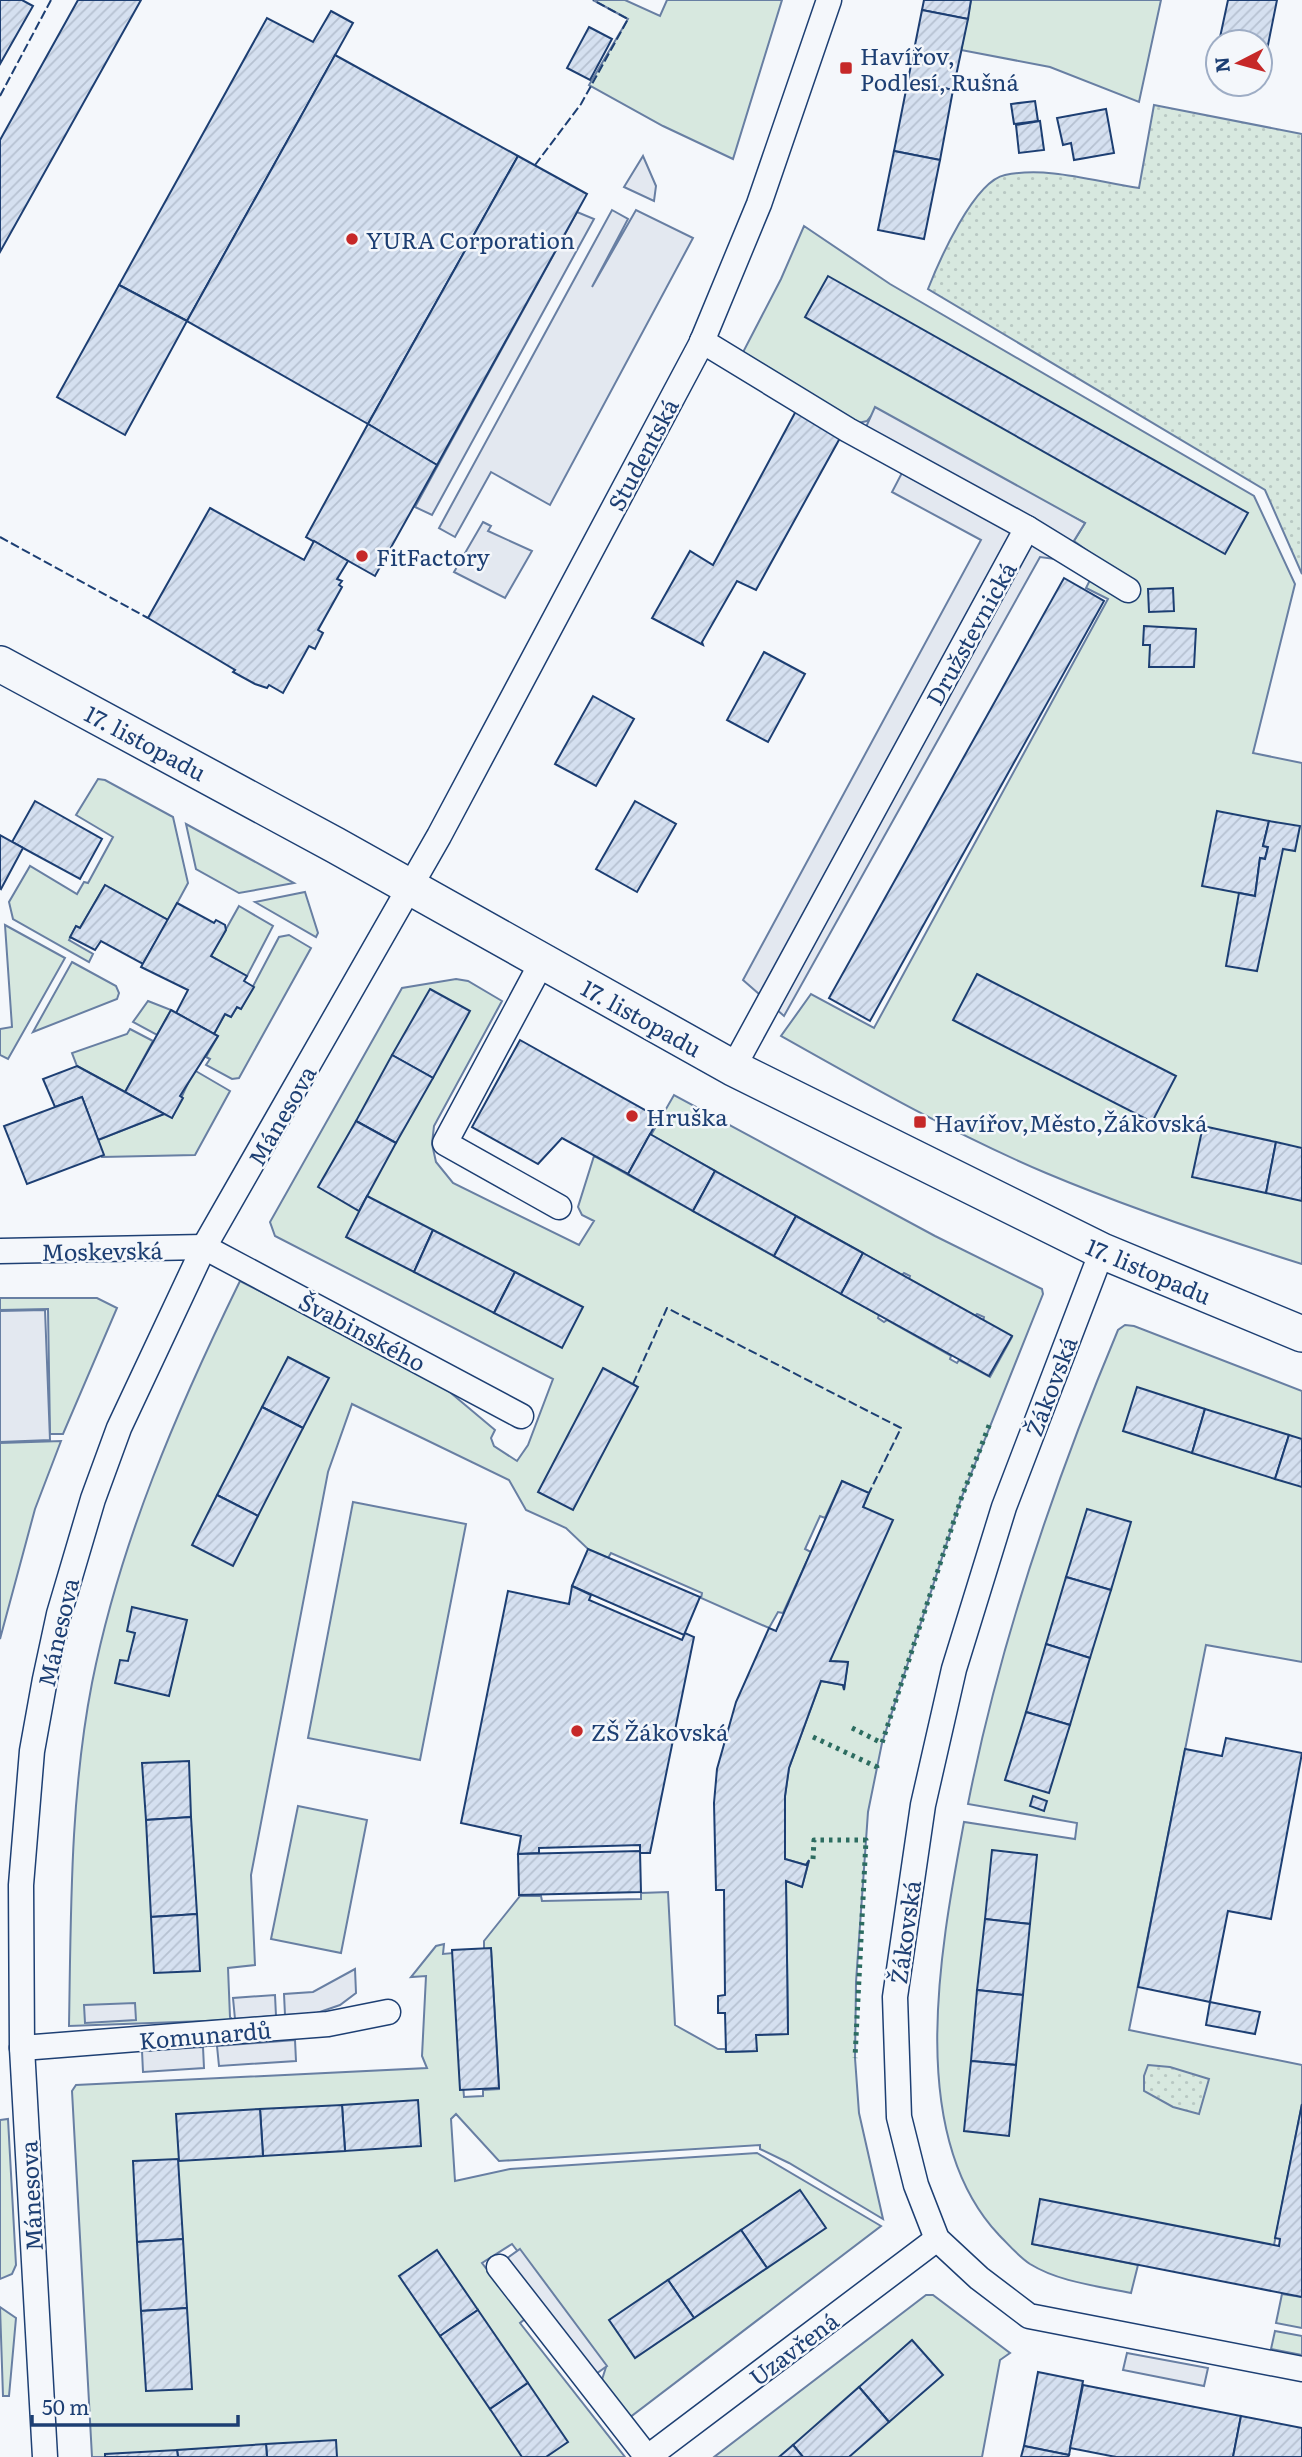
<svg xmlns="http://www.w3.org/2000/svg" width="1302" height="2457" font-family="Literata,serif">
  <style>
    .grass { fill: #d7e8df; stroke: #687fa3; stroke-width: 2 }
    .park { fill: url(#park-dots); stroke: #687fa3; stroke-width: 2 }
    .parking { fill: #e3e8f0; stroke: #687fa3; stroke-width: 2 }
    .building { fill: url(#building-hatch); stroke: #1d3f73; stroke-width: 2 }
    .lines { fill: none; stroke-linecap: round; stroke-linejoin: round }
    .street-casing { stroke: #1d3f73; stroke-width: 27 }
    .secondary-casing { stroke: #1d3f73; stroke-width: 38 }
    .street { stroke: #f4f7fb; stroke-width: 24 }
    .secondary { stroke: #f4f7fb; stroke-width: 35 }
    .hedge { stroke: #2c6c60; stroke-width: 5; stroke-dasharray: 3.5 5; stroke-linecap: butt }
    .fence { stroke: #1d3f73; stroke-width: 2; stroke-dasharray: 9 3.5; stroke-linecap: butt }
    .poi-dot { fill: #c62828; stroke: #f4f7fb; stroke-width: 2.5 }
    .labels { text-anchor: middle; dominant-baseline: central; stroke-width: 5; stroke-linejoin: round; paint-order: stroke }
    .poi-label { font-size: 23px; fill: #1d3f73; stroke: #f4f7fb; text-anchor: start }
    .street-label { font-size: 23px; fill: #1d3f73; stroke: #f4f7fb }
  </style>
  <defs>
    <pattern id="park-dots" width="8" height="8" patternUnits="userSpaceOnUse" patternTransform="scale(1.75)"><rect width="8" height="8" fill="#d7e8df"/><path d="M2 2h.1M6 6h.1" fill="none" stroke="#b8c8c3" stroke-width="1.8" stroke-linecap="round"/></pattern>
    <pattern id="building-hatch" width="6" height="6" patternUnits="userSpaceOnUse" patternTransform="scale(1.75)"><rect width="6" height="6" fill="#d5e0f0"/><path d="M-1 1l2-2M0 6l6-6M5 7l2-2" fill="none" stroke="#b6c1d1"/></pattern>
  </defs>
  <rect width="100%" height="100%" fill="#f4f7fb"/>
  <!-- grass -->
  <g class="grass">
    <path d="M593,0H625L660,16L667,0H782L733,159L663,126L589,85L628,19Z"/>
    <path d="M971,0H1161L1139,102L1050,67L961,50Z"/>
    <path d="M804,226L890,284L1254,496L1295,584L1253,753L1302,763V1264C1216,1237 1129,1208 1046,1173C956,1135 866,1084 781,1036L811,994L874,1028L1108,599L1086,588L1100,560L1074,541L1085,523L872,415L867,421L858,423L740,358L781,279Z"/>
    <path d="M98,779L105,780L173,817L188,883L168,920L105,885L80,928L76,926L69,940L93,954L89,962L13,919L9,902L30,866L77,894L84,882L88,883L113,837L76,815Z"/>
    <path d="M186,824L294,883L239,893L196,869Z"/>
    <path d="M305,892L318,933L316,937L255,902Z"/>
    <path d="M239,906L273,926L247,976L211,956Z"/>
    <path d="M5,925L65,958L8,1059L0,1055V1029L12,1027Z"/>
    <path d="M289,935L311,948L239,1078L232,1079L206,1065L210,1059L206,1057L218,1036L214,1034L225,1014L231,1017L237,1007L241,1009L279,937Z"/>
    <path d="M72,962L116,986L119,993L117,999L33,1032Z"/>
    <path d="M456,979L468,981L502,1001L434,1126L432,1144L436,1162L453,1183L579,1245L594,1221L582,1215L578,1207L594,1156L879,1315L878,1318L884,1322L887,1320L951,1356L950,1359L957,1363L959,1360L990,1377L1012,1337L983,1321L984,1317L977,1314L975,1316L909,1279L910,1276L904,1273L902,1275L651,1135L674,1095L935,1236L1042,1289L1043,1294L961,1499L882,1743L868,1812L856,1982L855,2058L859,2113L883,2219L789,2163L760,2149V2145L499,2161L456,2114L451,2119L455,2181L510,2169L757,2153L881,2226L625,2421L599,2389L606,2367L512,2244L482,2263L525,2319L520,2323L625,2457H92L72,2091L76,2085L427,2068L422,2056L426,1976L411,1977L436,1946L444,1944L443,1954L453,1953L464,2097L483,2096V2090L499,2089L491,1949H484V1941L520,1896H541L542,1901L641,1899V1893L668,1892L675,2025L718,2049H725L726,2052L756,2051V2035L788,2034L786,1881L802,1887L809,1861L806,1865L785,1859V1796L789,1768L821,1681L843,1685L844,1689L848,1662L830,1661L863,1507L869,1493L842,1481L825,1518L820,1516L805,1549L811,1552L783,1613L778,1612L769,1628L701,1598L702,1593L611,1553L608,1558L589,1550L566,1528L526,1510L509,1480L352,1404L328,1472L251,1875L255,1965L228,1968L230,2017L233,2020L69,2026C71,1912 70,1796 92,1683C120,1542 177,1410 240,1281L439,1383L495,1430L491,1438L494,1446L517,1461L528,1445L553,1379L275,1236L270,1222L402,988Z"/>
    <path d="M148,1001L171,1010L157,1035L133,1022Z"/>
    <path d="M130,1029L153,1041L125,1092L77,1066L72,1053L127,1034Z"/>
    <path d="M194,1070L230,1091L195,1155L102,1157L98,1140L164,1114L172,1118Z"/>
    <path d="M0,1298H97L117,1308L63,1434H50L48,1309L0,1310Z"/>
    <path d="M1125,1325L1134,1326L1302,1391V1662L1206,1645L1129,2030L1302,2065V2104L1274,2245L1032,2244L1138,2265L1131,2293C1098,2286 1059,2282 1030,2264C1018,2256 1009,2245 999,2235C904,2134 941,1946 964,1822L1075,1839L1077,1823L968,1804C1000,1641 1054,1483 1118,1330Z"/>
    <path d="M61,1441L35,1509L0,1639V1443Z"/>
    <path d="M353,1502L466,1524L420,1760L308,1738Z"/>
    <path d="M298,1806L367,1820L341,1953L271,1939Z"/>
    <path d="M8,2119L16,2265L12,2274L0,2279V2120Z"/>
    <path d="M1282,2294L1302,2297V2328L1276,2323Z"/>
    <path d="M926,2295H933L1010,2353L1000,2360L982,2457H714Z"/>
    <path d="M0,2307L16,2318L9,2396H3Z"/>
    <path d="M1275,2331L1302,2336V2355L1271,2349Z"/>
  </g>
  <!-- park -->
  <g class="park">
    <path d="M1154,105L1302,134V574L1265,490L928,289C939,261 974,181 1005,175C1049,166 1096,182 1139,188Z"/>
    <path d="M1148,2065L1170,2067L1209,2079L1199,2114L1173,2107L1144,2091V2076Z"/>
  </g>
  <!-- parking -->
  <g class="parking">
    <path d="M643,156L656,186L654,201L624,187Z"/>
    <path d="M612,210L628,219L592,287L636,210L693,238L550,505L491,472L455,537L439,528Z"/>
    <path d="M577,212L594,219L432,515L415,507Z"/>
    <path d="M875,407L1085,523L1062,560L1040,557L784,1016L743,980L981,540L892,492L903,471L857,447Z"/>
    <path d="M483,522L491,526L488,531L532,551L505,598L454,572Z"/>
    <path d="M45,1310L50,1440L0,1442V1311Z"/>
    <path d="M355,1969L356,1993L340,2005L314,2014L285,2015L284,1994L313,1992Z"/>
    <path d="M275,1995L276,2016L235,2019L233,1998Z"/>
    <path d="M135,2003L136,2020L85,2023L84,2005Z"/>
    <path d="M295,2040L296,2061L219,2066L217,2046Z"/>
    <path d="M203,2047L204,2068L143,2072L142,2051Z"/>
    <path d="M520,2249L607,2366L593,2376L506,2259Z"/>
    <path d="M1127,2353L1208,2368L1204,2386L1123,2370Z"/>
  </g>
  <!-- building -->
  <g class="building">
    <path d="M0,0H22L33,6L0,64Z"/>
    <path d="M78,0H141L0,252V140Z"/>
    <path d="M924,0H971L968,19L922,10Z"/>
    <path d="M1228,0H1277L1264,65L1260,64V42H1219Z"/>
    <path d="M922,10L968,19L953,90L908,80Z"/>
    <path d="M331,11L353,23L187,321L119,285L267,18L313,42Z"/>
    <path d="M589,27L612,39L590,80L567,68Z"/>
    <path d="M335,55L518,156L368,424L187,321Z"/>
    <path d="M908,80L953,90L940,160L894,151Z"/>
    <path d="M1035,101L1038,121L1014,124L1011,104Z"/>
    <path d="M1106,109L1114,153L1074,160L1071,143L1063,145L1057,118Z"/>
    <path d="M1040,121L1044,150L1019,153L1016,125Z"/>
    <path d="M894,151L940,160L924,239L878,230Z"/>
    <path d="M518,156L587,194L437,465L368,424Z"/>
    <path d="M828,276L1248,513L1225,554L805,317Z"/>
    <path d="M119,285L187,321L125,435L57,397Z"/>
    <path d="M796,411L840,438L756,590L737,581L702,642L703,645L652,618L690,551L713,565Z"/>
    <path d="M368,424L437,465L375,576L306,537Z"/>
    <path d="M210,508L304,560L314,541L348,561L337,579L342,581L339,585L342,587L318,630L323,633L315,649L309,646L283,693L269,685L267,688L255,684L233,672L235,670L148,618Z"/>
    <path d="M1064,578L1104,601L870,1021L829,998Z"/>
    <path d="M1173,588L1174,611L1149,612L1148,589Z"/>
    <path d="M1144,626L1196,629L1194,667H1149L1150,645H1143Z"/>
    <path d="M764,652L805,674L768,742L727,720Z"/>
    <path d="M593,696L634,719L596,786L555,764Z"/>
    <path d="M35,801L102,839L80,879L12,842Z"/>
    <path d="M635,801L676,824L637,892L596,869Z"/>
    <path d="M1217,811L1269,821L1263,846L1268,847L1265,859L1260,858L1255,896L1202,886Z"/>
    <path d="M1269,821L1300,826L1295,851L1283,849L1257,971L1226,966L1239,893L1255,896L1260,858L1265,859L1268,847L1263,846Z"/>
    <path d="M0,835L23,848L1,889L0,888Z"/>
    <path d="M105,885L168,920L143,964L101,941L95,950L70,937L76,926L80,928Z"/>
    <path d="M177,903L214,923L216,920L225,925L226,930L211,956L247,976L244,981L254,987L241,1009L237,1007L231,1017L225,1014L214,1034L176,1013L188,990L141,967Z"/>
    <path d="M977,974L1176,1076L1152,1122L953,1020Z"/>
    <path d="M430,989L470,1011L433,1078L392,1055Z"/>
    <path d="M171,1010L218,1036L180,1096L183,1098L172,1118L125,1092Z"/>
    <path d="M520,1040L659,1118L628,1174L562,1138L538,1164L472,1127Z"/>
    <path d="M392,1055L433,1078L396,1143L356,1121Z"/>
    <path d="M77,1066L125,1092L164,1114L98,1140L82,1097L55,1107L43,1079Z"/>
    <path d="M82,1097L104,1155L27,1184L4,1126Z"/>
    <path d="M356,1121L396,1143L359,1211L318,1187Z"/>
    <path d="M1203,1126L1276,1142L1266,1193L1192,1177Z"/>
    <path d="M650,1134L715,1171L693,1211L628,1174Z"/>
    <path d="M1276,1142L1302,1148V1201L1266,1193Z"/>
    <path d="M715,1171L796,1216L774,1256L693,1211Z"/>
    <path d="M367,1196L433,1230L414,1272L346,1237Z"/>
    <path d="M796,1216L863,1253L841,1294L774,1256Z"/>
    <path d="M433,1230L515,1272L494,1313L414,1272Z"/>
    <path d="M863,1253L1012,1336L989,1376L841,1294Z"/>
    <path d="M515,1272L583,1307L562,1348L494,1313Z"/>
    <path d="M288,1357L329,1378L303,1428L262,1407Z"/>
    <path d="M603,1368L638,1387L573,1510L538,1492Z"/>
    <path d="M1137,1387L1205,1409L1192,1453L1123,1431Z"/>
    <path d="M262,1407L303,1428L258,1516L217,1495Z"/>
    <path d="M1205,1409L1289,1435L1275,1479L1192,1453Z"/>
    <path d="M1289,1435L1302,1439V1487L1275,1479Z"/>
    <path d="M842,1481L869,1493L863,1507L893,1520L830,1661L848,1662L844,1690L843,1685L821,1681L789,1768L785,1796V1859L806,1865L809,1860L802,1887L786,1881L788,2034L756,2035L757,2051L726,2052L725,2013H718V1996L725,1995L724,1890H716L714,1803L717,1769L736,1702L769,1628L776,1631Z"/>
    <path d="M217,1495L258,1516L233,1566L192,1545Z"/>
    <path d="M1087,1509L1131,1522L1111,1590L1066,1577Z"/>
    <path d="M588,1549L700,1597L684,1635L572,1586Z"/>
    <path d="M1066,1577L1111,1590L1090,1658L1046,1644Z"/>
    <path d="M572,1586L591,1595L589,1600L682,1640L685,1633L694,1637L650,1853H640V1845L539,1848V1853L518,1854L521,1836L461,1823L508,1591L569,1604Z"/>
    <path d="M132,1607L187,1620L169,1696L115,1683L120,1660L128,1661L135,1633L127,1631Z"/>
    <path d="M1046,1644L1090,1658L1070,1725L1026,1712Z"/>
    <path d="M1026,1712L1070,1725L1049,1793L1005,1780Z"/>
    <path d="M1226,1738L1302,1753L1271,1919L1228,1911L1210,2002L1138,1987L1185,1749L1222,1756Z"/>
    <path d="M189,1761L191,1817L146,1820L142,1763Z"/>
    <path d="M1033,1796L1047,1801L1044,1811L1030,1806Z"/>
    <path d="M191,1817L197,1914L151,1917L146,1820Z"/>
    <path d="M992,1850L1037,1855L1030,1924L985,1919Z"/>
    <path d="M640,1851L641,1892L519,1895L518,1854Z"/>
    <path d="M197,1914L200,1971L154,1973L151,1917Z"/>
    <path d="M985,1919L1030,1924L1023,1995L977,1990Z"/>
    <path d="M491,1948L499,2088L460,2090L452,1950Z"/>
    <path d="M977,1990L1023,1995L1016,2065L971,2061Z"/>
    <path d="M1210,2002L1260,2012L1255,2034L1206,2025Z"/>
    <path d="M971,2061L1016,2065L1009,2136L964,2131Z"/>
    <path d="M418,2100L421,2146L345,2151L342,2105Z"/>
    <path d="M1302,2104V2297L1032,2244L1040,2199L1279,2246L1280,2239L1275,2238Z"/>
    <path d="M342,2105L345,2151L263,2156L260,2109Z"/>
    <path d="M260,2109L263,2156L179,2161L176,2114Z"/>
    <path d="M178,2159L183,2239L137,2242L133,2161Z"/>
    <path d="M800,2190L826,2228L767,2268L741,2230Z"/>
    <path d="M741,2230L767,2268L694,2318L668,2280Z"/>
    <path d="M183,2239L187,2308L141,2311L137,2242Z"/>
    <path d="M437,2250L478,2310L440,2336L399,2276Z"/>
    <path d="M668,2280L694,2318L635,2358L609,2320Z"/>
    <path d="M187,2308L192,2389L146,2391L141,2311Z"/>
    <path d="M478,2310L528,2383L490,2409L440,2336Z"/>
    <path d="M912,2340L943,2375L889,2422L859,2387Z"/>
    <path d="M1038,2372L1083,2381L1069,2455L1024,2446Z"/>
    <path d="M528,2383L568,2442L546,2457H522L490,2409Z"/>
    <path d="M1083,2385L1241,2416L1233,2457H1116L1070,2448Z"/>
    <path d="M859,2387L889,2422L849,2457H803L793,2445Z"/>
    <path d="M1241,2416L1302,2428V2457H1233Z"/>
    <path d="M336,2440L337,2457H267L266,2444Z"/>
    <path d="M266,2444L267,2457H178L177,2450Z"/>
    <path d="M793,2445L803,2457H779Z"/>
    <path d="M1024,2446L1069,2455L1068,2457H1021Z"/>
    <path d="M177,2450L178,2457H105V2454Z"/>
  </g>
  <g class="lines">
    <!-- street casing -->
    <g class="street-casing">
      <g id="street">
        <path d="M702,341L848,430L1027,528L1128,590"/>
        <path d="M542,962L445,1143L559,1207"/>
        <path d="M733,1068L1027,528"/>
        <path d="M0,1251L204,1247L521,1416"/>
        <path d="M1102,1251L1004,1507L954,1669L923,1805L895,1997L899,2117L916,2185L937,2239L979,2278L1029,2316L1302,2369"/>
        <path d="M22,2048L328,2024L388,2012"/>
        <path d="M499,2267L647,2457"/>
        <path d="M45,2457L22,2048L21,1885L32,1751L45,1679L59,1614L93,1499L119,1428L204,1247L439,836L701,344L759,204L829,0"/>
        <path d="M648,2457L937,2239"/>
      </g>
    </g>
    <!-- secondary casing -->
    <g class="secondary-casing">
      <path id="secondary" d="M0,664L335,845L733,1068L1102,1251L1302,1334"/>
    </g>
    <!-- street -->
    <use href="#street" class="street"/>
    <!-- secondary -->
    <use href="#secondary" class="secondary"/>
    <!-- hedge -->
    <g class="hedge">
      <path d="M852,1728L882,1743L961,1499L990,1423"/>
      <path d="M813,1737L877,1767L876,1772"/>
      <path d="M813,1859L814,1840H866L855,2058"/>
    </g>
    <!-- fence -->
    <g class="fence">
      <path d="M0,96L51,0"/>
      <path d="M535,165L581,104L628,19L593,0"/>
      <path d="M0,537L148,618"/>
      <path d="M633,1384L667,1308L901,1428L869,1493"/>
    </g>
  </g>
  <!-- markers -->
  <g class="poi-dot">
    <rect x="839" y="61" width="14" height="14" rx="3.5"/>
    <circle cx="352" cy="239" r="7"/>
    <circle cx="362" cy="556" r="7"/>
    <circle cx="632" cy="1116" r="7"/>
    <rect x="913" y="1115" width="14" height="14" rx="3.5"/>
    <circle cx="577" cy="1731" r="7"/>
  </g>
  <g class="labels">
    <!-- poi labels -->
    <g class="poi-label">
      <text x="860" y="55">Havířov,<tspan x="860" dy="26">Podlesí, Rušná</tspan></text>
      <text x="366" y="239">YURA Corporation</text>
      <text x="376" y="556">FitFactory</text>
      <text x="646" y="1116">Hruška</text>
      <text x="934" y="1122">Havířov,Město,Žákovská</text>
      <text x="591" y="1731">ZŠ Žákovská</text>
    </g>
    <!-- street labels -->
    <g class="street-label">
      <text transform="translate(642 454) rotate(-62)">Studentská</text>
      <text transform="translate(970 633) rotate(-61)">Družstevnická</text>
      <text transform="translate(146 742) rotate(28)">17. listopadu</text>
      <text transform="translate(642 1017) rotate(29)">17. listopadu</text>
      <text transform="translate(281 1115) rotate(-60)">Mánesova</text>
      <text transform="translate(102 1250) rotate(-1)">Moskevská</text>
      <text transform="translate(1149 1270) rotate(23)">17. listopadu</text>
      <text transform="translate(363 1331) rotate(28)">Švabinského</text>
      <text transform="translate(1050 1386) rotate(-69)">Žákovská</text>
      <text transform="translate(57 1632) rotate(-77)">Mánesova</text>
      <text transform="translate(904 1932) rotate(-82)">Žákovská</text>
      <text transform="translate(205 2034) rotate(-5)">Komunardů</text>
      <text transform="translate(30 2196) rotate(-93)">Mánesova</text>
      <text transform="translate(793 2348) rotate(-37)">Uzavřená</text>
    </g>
  </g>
  <!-- north arrow -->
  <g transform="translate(1239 63) rotate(264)"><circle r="33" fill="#f4f7fb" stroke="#9eadc5" stroke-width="2"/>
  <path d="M0-5L12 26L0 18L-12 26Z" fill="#c62828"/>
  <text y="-10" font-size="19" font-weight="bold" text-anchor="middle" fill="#1d3f73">N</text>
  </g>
  <!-- scale -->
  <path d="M32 2415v10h206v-10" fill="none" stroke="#1d3f73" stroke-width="3.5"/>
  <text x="42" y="2415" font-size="21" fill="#1d3f73" stroke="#f4f7fb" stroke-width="5" paint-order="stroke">50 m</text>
</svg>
